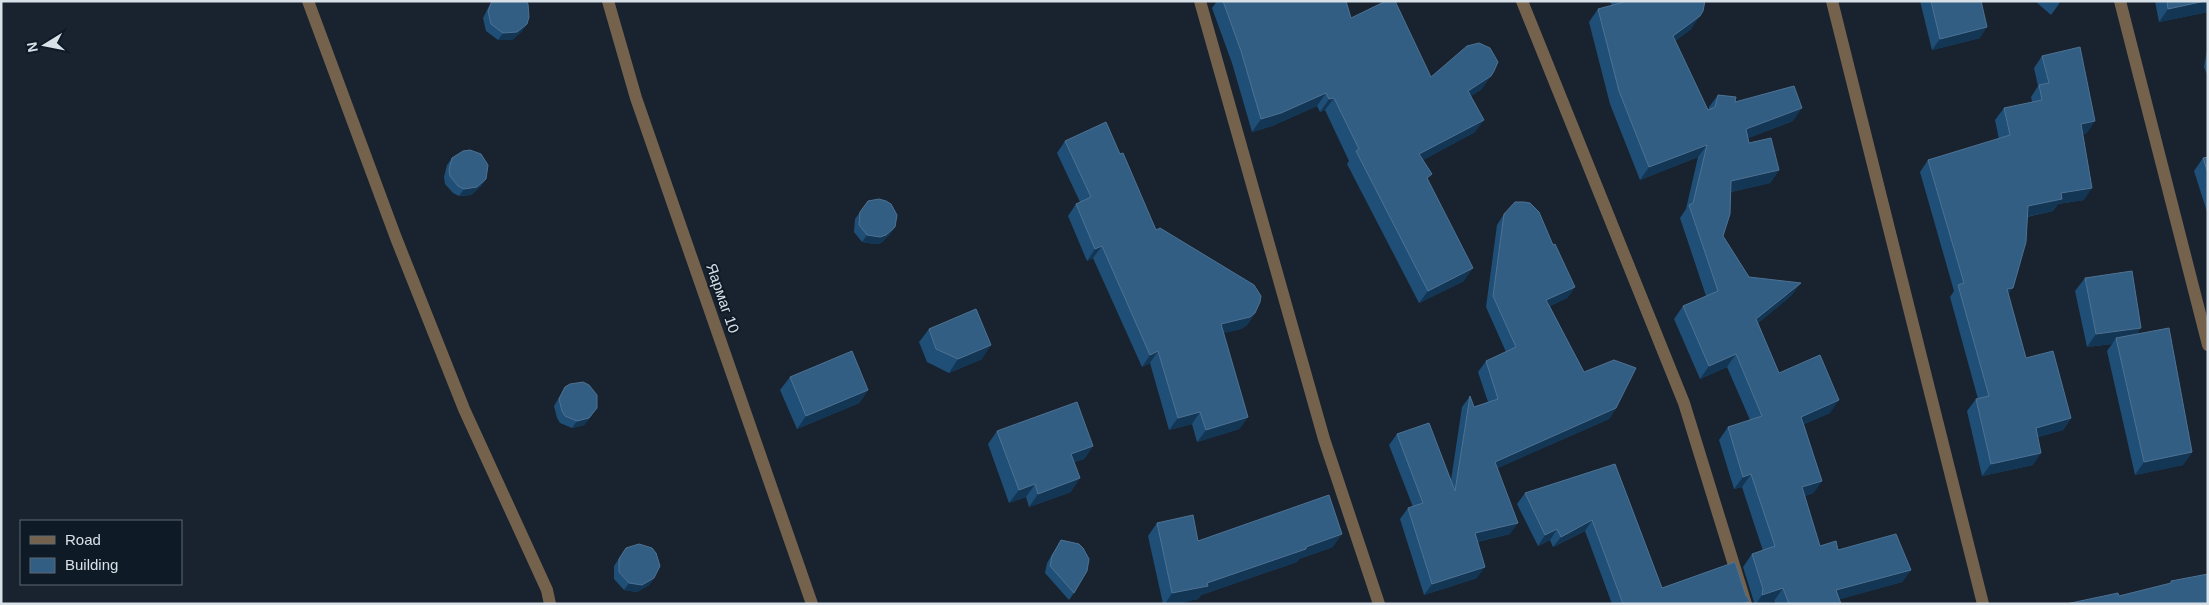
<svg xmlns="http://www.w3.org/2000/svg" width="2209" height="605" font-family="Helvetica,sans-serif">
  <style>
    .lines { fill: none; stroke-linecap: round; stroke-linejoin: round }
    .minor { stroke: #75624d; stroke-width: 12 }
    .wall { fill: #1f4e77 }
    .shaded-wall { fill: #143655 }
    .building { fill: #335e83; stroke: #4d7293 }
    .labels { text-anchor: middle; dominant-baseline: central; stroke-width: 4; stroke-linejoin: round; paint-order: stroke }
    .street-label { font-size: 15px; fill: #d8e0e8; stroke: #0e1a25 }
  </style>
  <rect width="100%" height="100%" fill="#18232f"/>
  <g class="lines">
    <!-- minor -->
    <g class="minor">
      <path d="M308,1L396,238L464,409L547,590L550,604"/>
      <path d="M608,1L636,98L812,604"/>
      <path d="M1200,1L1324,439L1379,604"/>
      <path d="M1522,1L1684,403L1746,604"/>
      <path d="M1832,1L1983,604"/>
      <path d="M2120,1L2208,345"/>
    </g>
  </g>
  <!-- wall -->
  <g class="wall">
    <path d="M492,1H526L527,24L522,31L512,40H498L486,31L483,18L489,6Z"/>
    <path d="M1217,1H1346L1351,18L1431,77L1482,89L1471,96L1475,132L1423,160L1428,180L1464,281L1419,303L1347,164L1349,161L1325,110L1320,112L1317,106L1272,126L1252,132L1232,63L1212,8Z"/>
    <path d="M1610,1H1705L1691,29L1675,41L1708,110L1709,109V107L1718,95L1735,102L1793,121L1748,138L1749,143L1779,170L1770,183L1731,192L1723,236L1749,277L1792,295L1758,323L1779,373L1830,413L1804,424L1822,481L1813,493L1805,496L1820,546L1838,550L1911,570L1902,582L1840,599L1841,604H1775L1774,601L1765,604H1753L1754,602L1743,567L1752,554L1763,551L1742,487L1734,489L1719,440L1728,427L1750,420L1727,367L1700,379L1674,319L1683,306L1706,296L1680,218L1686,209L1698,157L1640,180L1610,104L1589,22L1598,9L1612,6Z"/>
    <path d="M1920,1H1981L1980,38L1932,50Z"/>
    <path d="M2035,1H2060L2059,4L2051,15Z"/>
    <path d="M2155,1H2208V12L2159,22Z"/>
    <path d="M2208,44V77L2204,67Z"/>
    <path d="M2042,56L2087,133L2083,134L2084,200L2058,204L2053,211L2027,217L2008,294L2026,358L2071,418L2063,430L2038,437L2033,465L1982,476L1967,411L1976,399H1978L1950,297L1954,291L1920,172L1928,160L1999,139L1995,120L2004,108L2032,102L2031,97L2038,86L2034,68Z"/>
    <path d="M1065,141L1120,154L1156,230L1255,313L1247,325L1241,329L1223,333L1248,417L1239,429L1197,442L1192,424L1169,430L1150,363L1142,367L1093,258L1087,261L1068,216L1076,204L1080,202L1057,153Z"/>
    <path d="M2208,157V215L2194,171L2203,158Z"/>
    <path d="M452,158L486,179L481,186L471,195L459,196L453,193L445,184L444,177L447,165Z"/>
    <path d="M860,212L895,227L890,234L881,243L875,244L862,242L854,232L855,219Z"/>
    <path d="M1504,214L1553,245L1575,287L1567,298L1550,306L1584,372L1616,408L1609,419L1497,468L1510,534L1477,542V578L1424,595L1400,519L1408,508L1413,507L1389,445L1397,434L1451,480L1462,407L1470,396L1474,407L1488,402L1478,372L1486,361L1506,352L1486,307L1497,225Z"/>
    <path d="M2085,278L2136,334L2192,452L2183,465L2135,475L2107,351L2112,344L2087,347L2075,291Z"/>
    <path d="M929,329L982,359L949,373L927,362L919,342Z"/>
    <path d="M790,377L868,390L859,403L797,429L780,390Z"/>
    <path d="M565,387L592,415L584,425L572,428L560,423L557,418L554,406Z"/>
    <path d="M997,431L1093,446L1084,459L1074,462L1071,492L1029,507L1026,497L1009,503L988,444Z"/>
    <path d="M1615,464L1662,588L1748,604H1612L1585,531L1553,547L1550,540L1538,546L1517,504L1525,493Z"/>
    <path d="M1157,523L1198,541L1333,547L1299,559L1297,562L1201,595L1198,599L1175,604H1163L1148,536Z"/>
    <path d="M1061,540L1074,593L1069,600L1045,573L1047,563Z"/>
    <path d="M626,548L654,578L649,585L637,592L624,590L614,579V566Z"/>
  </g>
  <!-- shaded-wall -->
  <g class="shaded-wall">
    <path d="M2205,1H2208V12L2159,22L2168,9Z"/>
    <path d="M1700,16L1691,29L1664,49L1673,36Z"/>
    <path d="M527,24L522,31L512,40H498L503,33Z"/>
    <path d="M1987,27L1980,38L1932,50L1940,39Z"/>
    <path d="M1491,76L1482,89L1459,104L1468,91Z"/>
    <path d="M1326,93L1317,106L1272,126L1252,132L1261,119Z"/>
    <path d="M1334,98L1325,110L1320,112L1329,99Z"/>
    <path d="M1802,108L1793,121L1737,142L1746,129Z"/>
    <path d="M1484,120L1475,132L1410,167L1419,154Z"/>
    <path d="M2095,121L2087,133L2073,136L2081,124Z"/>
    <path d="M1707,145L1698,157L1640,180L1649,167Z"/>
    <path d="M1779,170L1770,183L1722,194L1731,181Z"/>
    <path d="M486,179L481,186L471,195L459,196L464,189Z"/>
    <path d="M2092,188L2084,200L2058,204L2053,211L2019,218L2028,206L2061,193Z"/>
    <path d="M895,227L890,234L881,243L875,244L862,242L867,235Z"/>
    <path d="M1102,246L1093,258L1087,261L1095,249Z"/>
    <path d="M1473,268L1464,281L1419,303L1428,291Z"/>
    <path d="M1801,283L1792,295L1747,332L1756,319Z"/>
    <path d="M1575,287L1567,298L1539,311L1546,300Z"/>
    <path d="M2013,288L2004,300L2007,289Z"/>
    <path d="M1255,313L1247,325L1241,329L1212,336L1221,324Z"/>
    <path d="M2141,328L2132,341L2116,338L2112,344L2087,347L2096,334Z"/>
    <path d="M991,345L982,359L949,373L958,359Z"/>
    <path d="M1158,351L1150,363L1142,367L1150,355Z"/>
    <path d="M1736,354L1727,367L1700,379L1709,366Z"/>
    <path d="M868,390L859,403L797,429L806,416Z"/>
    <path d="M1839,400L1830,413L1792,429L1801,417Z"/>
    <path d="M597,408L584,425L572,428L577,421Z"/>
    <path d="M1616,408L1609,419L1487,473L1495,462Z"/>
    <path d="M1200,412L1192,424L1169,430L1178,418Z"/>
    <path d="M1248,417L1239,429L1197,442L1206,430Z"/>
    <path d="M2071,418L2063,430L2027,440L2036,428Z"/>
    <path d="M1093,446L1084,459L1062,467L1071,454Z"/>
    <path d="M2192,452L2183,465L2135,475L2144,462Z"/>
    <path d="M2041,453L2033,465L1982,476L1991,464Z"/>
    <path d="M1751,474L1742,487L1734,489L1743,477Z"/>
    <path d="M1080,478L1071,492L1029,507L1038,494Z"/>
    <path d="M1822,481L1813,493L1793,500L1802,487Z"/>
    <path d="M1035,484L1026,497L1009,503L1019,490Z"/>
    <path d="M1592,520L1585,531L1553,547L1561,537Z"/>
    <path d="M1518,523L1510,534L1467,544L1475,533Z"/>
    <path d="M1557,529L1550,540L1538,546L1545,535Z"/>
    <path d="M1342,534L1333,547L1299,559L1297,562L1201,595L1198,599L1175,604H1165L1172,593L1207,583Z"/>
    <path d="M1485,567L1477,578L1424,595L1432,584Z"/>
    <path d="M1911,570L1902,582L1827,603L1836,590Z"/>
    <path d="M654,578L649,585L637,592L624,590L629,583Z"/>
    <path d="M1783,588L1774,601L1765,604H1756L1762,595Z"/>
  </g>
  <!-- building -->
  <g class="building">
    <path d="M492,1H526L528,4L529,17L527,24L517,32L503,33L491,24L488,11Z"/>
    <path d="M1223,1H1346L1351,18L1386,1H1395L1431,77L1467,46L1479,43L1490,48L1498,62L1494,71L1491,76L1468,91L1484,120L1419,154L1432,174L1427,178L1473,268L1428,291L1356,151L1359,149L1334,98L1329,99L1326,93L1281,113L1261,119L1241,51Z"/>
    <path d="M1624,1H1705L1703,11L1700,16L1673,36L1708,110L1715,107L1718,95L1736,97L1735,102L1794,86L1802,108L1746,129L1749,143L1771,138L1779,170L1731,181L1730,214L1723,236L1749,277L1801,283L1756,319L1779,373L1820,355L1839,400L1801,417L1822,481L1802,487L1820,546L1836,541L1838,550L1896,534L1911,570L1836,590L1841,604H1789L1783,588L1762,595L1763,589L1752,554L1775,546L1751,474L1743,477L1728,427L1762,416L1736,354L1709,366L1683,306L1718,291L1689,205L1693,203L1707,145L1649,167L1619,91L1598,9L1624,2Z"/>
    <path d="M1931,1H1981L1987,27L1940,39Z"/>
    <path d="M2167,1H2205L2168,9Z"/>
    <path d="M2080,47L2095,121L2081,124L2092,188L2061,193L2062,199L2028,206L2026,242L2013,288L2007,289L2026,358L2053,351L2071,418L2036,428L2041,453L1991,464L1976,399L1989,396L1958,285L1964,283L1928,160L2010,135L2004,108L2042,100L2039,85L2049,83L2042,56Z"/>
    <path d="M1106,122L1120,154L1123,153L1156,230L1160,228L1254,285L1261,296L1260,302L1255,313L1250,317L1221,324L1248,417L1206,430L1200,412L1178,418L1158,351L1150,355L1102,246L1095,249L1076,204L1091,197L1065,141Z"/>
    <path d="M470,150L481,154L488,165L486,179L477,187L464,189L458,186L450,176L449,170L452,158L463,151Z"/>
    <path d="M2208,157V173L2203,158Z"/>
    <path d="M879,199L886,201L891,204L897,215L895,227L886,235L880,237L867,235L859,225L860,212L868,201Z"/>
    <path d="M1515,202H1524L1530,203L1539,212L1553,245L1555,244L1575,287L1546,300L1584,372L1614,360L1636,368L1616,408L1495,462L1518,523L1475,533L1485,567L1432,584L1408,508L1423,503L1397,434L1429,423L1455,491L1470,396L1474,407L1498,399L1486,361L1516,347L1493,296L1504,214Z"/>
    <path d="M2132,271L2141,328L2096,334L2085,278Z"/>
    <path d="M976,309L991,345L958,359L936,349L929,329Z"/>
    <path d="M2169,328L2192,452L2144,462L2116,338Z"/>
    <path d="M852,351L868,390L806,416L790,377Z"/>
    <path d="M583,382L589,385L597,395V408L589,418L577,421L565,416L562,411L559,399L565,387L570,384Z"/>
    <path d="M1077,402L1093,446L1071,454L1080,478L1038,494L1035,484L1019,490L997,431Z"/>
    <path d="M1615,464L1662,588L1735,562L1746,596L1750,601L1741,604H1623L1592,520L1561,537L1557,529L1545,535L1525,493Z"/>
    <path d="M1329,495L1342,534L1306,547V549L1207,583L1208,586L1172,593L1157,523L1193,515L1198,541Z"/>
    <path d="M1061,540L1079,544L1083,548L1089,559L1087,571L1074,593L1050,566L1052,556Z"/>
    <path d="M639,544L652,548L656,553L660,566L654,578L642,585L629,583L619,572V559L626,548Z"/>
    <path d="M2208,574V604H2066L2118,593L2119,596L2171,583V581Z"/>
  </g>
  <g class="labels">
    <!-- street labels -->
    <g class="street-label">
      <text transform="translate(723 298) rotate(71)">Яармаг 10</text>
    </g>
  </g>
  <!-- border -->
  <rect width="2209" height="605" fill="none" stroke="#d8e0e8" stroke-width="5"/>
  <!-- legend -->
  <rect x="20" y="520" width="162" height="65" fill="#0e1a25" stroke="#5f6973"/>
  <rect x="30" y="536" width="25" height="8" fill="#75624d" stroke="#5f6973"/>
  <text x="65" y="545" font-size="15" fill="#d8e0e8">Road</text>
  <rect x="30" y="558" width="25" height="15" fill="#335e83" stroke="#5f6973"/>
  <text x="65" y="570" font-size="15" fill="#d8e0e8">Building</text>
  <!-- north arrow -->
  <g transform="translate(45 45) rotate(260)" stroke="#0e1a25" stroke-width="4" paint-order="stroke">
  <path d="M0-4L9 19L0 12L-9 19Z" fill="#d8e0e8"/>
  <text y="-8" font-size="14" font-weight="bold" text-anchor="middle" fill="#d8e0e8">N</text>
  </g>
</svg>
